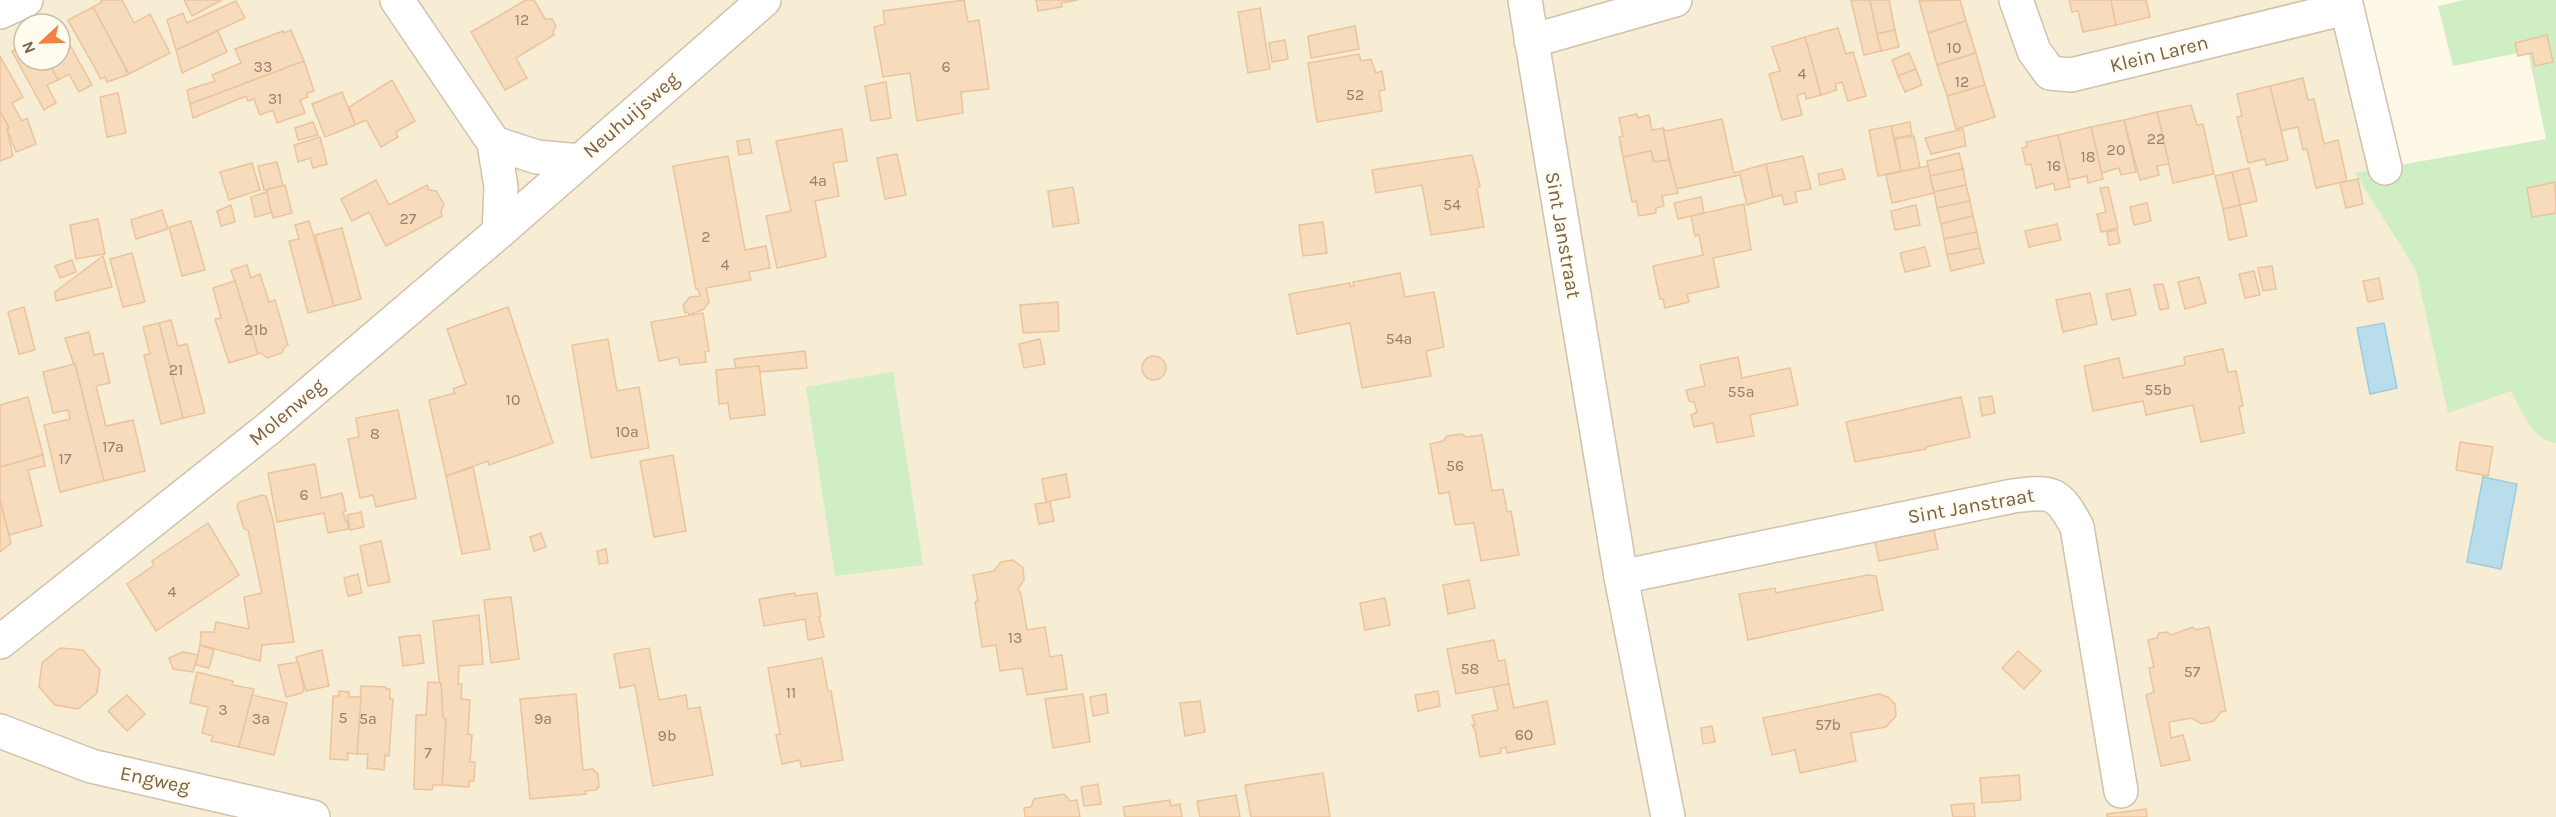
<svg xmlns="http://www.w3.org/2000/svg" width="2556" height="817" font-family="Karla,sans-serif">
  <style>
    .residential { fill: #f7ecd4; fill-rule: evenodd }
    .green { fill: #cfeec3 }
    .water { fill: #b9ddea; stroke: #9ecbdd; stroke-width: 1.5 }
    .building { fill: #f6dbbc; stroke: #ebc49b; stroke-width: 1.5 }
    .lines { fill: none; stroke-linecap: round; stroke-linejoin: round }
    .minor-casing { stroke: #d2c1ab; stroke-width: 36 }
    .minor { stroke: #fff; stroke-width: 33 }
    .labels { text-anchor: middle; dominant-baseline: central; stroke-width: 4.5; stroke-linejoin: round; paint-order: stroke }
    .number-label { font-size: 16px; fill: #9a8065 }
    .street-label { font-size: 20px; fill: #7b6148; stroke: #fffbef }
  </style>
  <rect width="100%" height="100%" fill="#fef8e7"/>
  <!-- residential -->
  <path class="residential" d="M0,0H2334L2382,187L2556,304V817H0ZM24,24H60V60H24Z"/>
  <!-- green -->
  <g class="green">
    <path d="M2464,0H2556V443C2531,439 2522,410 2511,391L2448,413L2416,270L2355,173L2546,139L2528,51L2453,66L2438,6Z"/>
    <path d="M893,372L923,565L835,576L806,387Z"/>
  </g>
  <!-- water -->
  <g class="water">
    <path d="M2384,323L2397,388L2370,394L2357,328Z"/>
    <path d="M2483,477L2517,484L2501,569L2467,562Z"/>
  </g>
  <!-- building -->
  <g class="building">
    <path d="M101,0H122L134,23L150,14L170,53L129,74L93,7L102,2Z"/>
    <path d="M184,0H222L192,16Z"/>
    <path d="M526,0H534L545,19H552L556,26L553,32L554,35L516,58L527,78L505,90L471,32Z"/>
    <path d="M964,0L968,22L979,20L989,89L961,92L963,113L917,121L910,73L883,77L874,27L885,24L883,11Z"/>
    <path d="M1036,0H1078L1061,3L1062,7L1038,11Z"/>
    <path d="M1851,0H1870L1881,51L1864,55Z"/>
    <path d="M1870,0H1889L1895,30L1877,34Z"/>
    <path d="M1960,0L1966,21L1928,33L1919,1Z"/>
    <path d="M2069,0H2111L2116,25L2083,32L2078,11L2072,12Z"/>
    <path d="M2111,0H2146L2150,17L2116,25Z"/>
    <path d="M236,1L245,18L176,50L167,20L183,13L187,23Z"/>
    <path d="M93,7L125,67L127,75L107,82L105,77L101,79L68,20Z"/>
    <path d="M1260,8L1270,69L1248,73L1238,12Z"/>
    <path d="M1966,21L1976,53L1937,65L1928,33Z"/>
    <path d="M1355,26L1359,49L1311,58L1308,36Z"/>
    <path d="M60,27L92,85L79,92L69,74L58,80L47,60H60Z"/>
    <path d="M1838,28L1846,54L1853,52L1866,96L1848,101L1842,82L1835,84L1837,90L1821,95L1805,37Z"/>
    <path d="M291,30L304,61L190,104L187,90L215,81L212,75L241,63L235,49L283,31L284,33Z"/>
    <path d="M1895,30L1899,47L1881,51L1877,34Z"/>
    <path d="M24,31V60H47L58,80L47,85L56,103L44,110L12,51L22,45L16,35Z"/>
    <path d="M218,31L227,52L182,73L176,50Z"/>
    <path d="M2547,35L2553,62L2535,66L2532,53L2518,56L2515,43Z"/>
    <path d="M1805,37L1821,95L1806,99L1805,93L1797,95L1802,115L1782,120L1769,74L1780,71L1772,47Z"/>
    <path d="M1285,40L1288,59L1272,62L1269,43Z"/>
    <path d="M1909,53L1916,69L1898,76L1892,60Z"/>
    <path d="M1976,53L1985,85L1947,96L1937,65Z"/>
    <path d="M1359,54L1361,61L1371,59L1376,73L1382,71L1385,90L1379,91L1382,111L1317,122L1308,63Z"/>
    <path d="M0,56L23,97L12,103L22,121L27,118L36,144L16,152L7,129L9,128L0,111Z"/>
    <path d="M304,61L314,91L307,93L308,97L300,100L305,113L277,123L273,110L260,115L254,99L248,101L246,96L193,118L190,104Z"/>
    <path d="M1916,69L1922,85L1905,92L1898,76Z"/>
    <path d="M2303,78L2308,100L2314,99L2324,144L2338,140L2347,181L2316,188L2307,149L2303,150L2298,127L2281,131L2270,86Z"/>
    <path d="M392,80L415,121L396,132L398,137L381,147L366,120L355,125L349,107Z"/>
    <path d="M886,82L891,118L871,121L865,86Z"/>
    <path d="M1985,85L1995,117L1956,129L1947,96Z"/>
    <path d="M2270,86L2288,160L2266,165L2265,159L2248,163L2237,117L2242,116L2237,94Z"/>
    <path d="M342,92L355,125L325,137L312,104Z"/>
    <path d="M118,93L126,133L107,137L100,97Z"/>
    <path d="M2191,105L2197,125L2203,124L2214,174L2173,183L2157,112Z"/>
    <path d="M0,111L9,128L7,129L13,156L0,161Z"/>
    <path d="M2157,112L2169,164L2157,166L2159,175L2140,180L2124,120Z"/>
    <path d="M1637,114L1638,118L1649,115L1652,130L1663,128L1669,160L1654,162L1651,151L1623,157L1619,137L1623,136L1619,118Z"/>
    <path d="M1722,119L1734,173L1766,164L1773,197L1747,205L1740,175L1676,189L1663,128L1666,131Z"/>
    <path d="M2124,120L2136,172L2121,175L2119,168L2101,173L2091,127Z"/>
    <path d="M313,122L318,135L298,140L295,128Z"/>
    <path d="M1910,122L1912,135L1894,138L1891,126Z"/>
    <path d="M1891,126L1901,171L1878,176L1869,130Z"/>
    <path d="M2091,127L2103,179L2088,183L2087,176L2068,180L2058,135Z"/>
    <path d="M842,129L847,161L833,163L839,196L815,201L826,257L777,268L766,216L791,211L776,141Z"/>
    <path d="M1963,129L1966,146L1931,154L1925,138Z"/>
    <path d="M2058,135L2070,187L2055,190L2054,183L2036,188L2031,164L2026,165L2022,148L2027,147L2026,142Z"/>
    <path d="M1914,136L1920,168L1901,171L1895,139Z"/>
    <path d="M320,137L327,164L313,168L310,158L298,162L294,145Z"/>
    <path d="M749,139L752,153L739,155L737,141Z"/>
    <path d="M1651,151L1654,162L1669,160L1678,193L1662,196L1664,206L1656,208V213L1639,216L1636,201L1632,202L1623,157Z"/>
    <path d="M1959,153L1963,169L1930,176L1927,161Z"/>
    <path d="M897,154L906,195L885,199L877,158Z"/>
    <path d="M1472,155L1480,186L1477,189L1484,227L1431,235L1422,185L1376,193L1372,170Z"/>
    <path d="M728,156L745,250L766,246L770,268L749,272L751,280L706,288L709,302L704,309L689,315L688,312L685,313L683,305L690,297L700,296L698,289H696L673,166Z"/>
    <path d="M1803,156L1811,189L1795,192L1797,202L1784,205L1782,195L1773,197L1766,164Z"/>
    <path d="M277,162L283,186L264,190L258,166Z"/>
    <path d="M252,163L260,190L229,200L220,172Z"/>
    <path d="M1928,166L1934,193L1892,203L1886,175Z"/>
    <path d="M2249,168L2257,201L2240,205L2232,172Z"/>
    <path d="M1842,169L1845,179L1820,185L1818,174Z"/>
    <path d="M1963,169L1966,185L1934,192L1930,176Z"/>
    <path d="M2232,172L2240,205L2223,209L2215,176Z"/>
    <path d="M2358,179L2363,204L2346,208L2340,183Z"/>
    <path d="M376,180L389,205L427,185L429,190L436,191L444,204L441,211L442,216L386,246L369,212L352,221L341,199Z"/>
    <path d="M2555,182L2556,213L2532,217L2527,188Z"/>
    <path d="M285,185L292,213L273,218L266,190Z"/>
    <path d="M1966,185L1970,201L1937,208L1934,192Z"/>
    <path d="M1073,187L1079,223L1053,227L1048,191Z"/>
    <path d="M2108,187L2118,228L2101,232L2097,214L2106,212L2100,188Z"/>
    <path d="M267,192L271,213L255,217L251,197Z"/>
    <path d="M1701,197L1704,213L1678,219L1674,203Z"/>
    <path d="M1970,201L1973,216L1941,224L1937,208Z"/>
    <path d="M2147,203L2151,221L2134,225L2130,207Z"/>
    <path d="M1744,204L1751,250L1713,258L1719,287L1687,294L1689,302L1665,308L1663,299H1660L1653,266L1703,255L1699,235L1695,236L1691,216Z"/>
    <path d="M231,205L235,222L221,226L217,211Z"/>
    <path d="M1916,205L1920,225L1895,230L1891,211Z"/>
    <path d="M2240,205L2247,236L2229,240L2223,209Z"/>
    <path d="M162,210L168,229L136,239L131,220Z"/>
    <path d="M1973,216L1977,232L1944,239L1941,224Z"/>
    <path d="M98,219L105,254L76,259L70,225Z"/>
    <path d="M191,221L205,270L182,276L169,227Z"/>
    <path d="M309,221L334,306L308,313L289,241L299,239L295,225Z"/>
    <path d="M1323,222L1327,253L1303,256L1299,225Z"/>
    <path d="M2057,224L2061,240L2029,247L2025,231Z"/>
    <path d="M342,228L361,299L334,306L315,235Z"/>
    <path d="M2117,230L2120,243L2109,245L2107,232Z"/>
    <path d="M1977,232L1980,248L1947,255L1944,239Z"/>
    <path d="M1925,247L1930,266L1905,272L1900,253Z"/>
    <path d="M1980,248L1984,263L1951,271L1947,255Z"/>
    <path d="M132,253L145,302L123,307L110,259Z"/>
    <path d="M103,256L112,287L56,301L55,292Z"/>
    <path d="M72,260L76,272L60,278L55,266Z"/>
    <path d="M247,265L251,278L260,274L269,302L275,300L288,345L285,346L282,353L267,358L261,353L258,354L231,270Z"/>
    <path d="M2272,266L2276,289L2263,291L2258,268Z"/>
    <path d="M2254,271L2260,295L2245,298L2239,274Z"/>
    <path d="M1400,273L1405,297L1434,292L1444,347L1426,351L1431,376L1362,388L1350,323L1297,334L1289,294L1350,283V287L1354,286L1353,282Z"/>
    <path d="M2199,277L2206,303L2185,309L2178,282Z"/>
    <path d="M2379,278L2383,299L2368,302L2363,281Z"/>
    <path d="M235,281L258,354L229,363L215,319L221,318L213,288Z"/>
    <path d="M2163,284L2169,308L2160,310L2154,285Z"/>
    <path d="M2130,289L2136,315L2112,320L2106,294Z"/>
    <path d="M2090,293L2097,324L2063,332L2056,300Z"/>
    <path d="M1058,302L1059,331L1023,333L1020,305Z"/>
    <path d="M24,307L35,350L19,354L8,312Z"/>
    <path d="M508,307L553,443L489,465L488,461L446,476L429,400L455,393L453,389L466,384L447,329Z"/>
    <path d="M703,313L709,351L705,352L706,362L680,365L678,357L659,361L651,322Z"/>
    <path d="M171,320L178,346L187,344L205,413L183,418L159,323Z"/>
    <path d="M159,323L183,418L161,424L144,355L150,354L143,327Z"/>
    <path d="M89,332L94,355L103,353L110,383L96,386L106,426L133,420L145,471L104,481L75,364L74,365L65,338Z"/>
    <path d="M608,339L617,391L639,387L649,448L591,458L572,345Z"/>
    <path d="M1040,339L1045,364L1024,368L1019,344Z"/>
    <path d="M2223,349L2228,372L2236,371L2243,406L2239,407L2244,433L2201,442L2193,405L2146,415L2143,401L2093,411L2084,366L2119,358L2123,378L2185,365L2184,357Z"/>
    <path d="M805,351L807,368L760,372L759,366L736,368L734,359Z"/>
    <circle cx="1154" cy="368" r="12"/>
    <path d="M1738,357L1742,378L1790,368L1798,405L1750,415L1754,436L1717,443L1713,423L1694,427L1691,415L1697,412L1694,402L1689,401L1686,390L1705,386L1700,365Z"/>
    <path d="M75,364L104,481L60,492L44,425L70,419L68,410L53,413L43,372Z"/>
    <path d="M759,366L765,415L730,419L728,403L719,404L716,370Z"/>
    <path d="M1992,396L1995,413L1982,416L1979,398Z"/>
    <path d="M28,397L43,455L0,467V405Z"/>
    <path d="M1961,397L1970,437L1926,447V449L1855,462L1846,422Z"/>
    <path d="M398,410L416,498L376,507L373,495L360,498L348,439L359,437L356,418Z"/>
    <path d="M1462,434L1466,437L1482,435L1492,491L1503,489L1507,512L1511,511L1519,555L1481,561L1474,523L1455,525L1449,492L1439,494L1430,444L1443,441L1447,436Z"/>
    <path d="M2460,442L2493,447L2488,476L2456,470Z"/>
    <path d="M43,455L45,466L28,470L42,526L9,535L0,500V467Z"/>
    <path d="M673,455L686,531L654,537L640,461Z"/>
    <path d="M315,464L321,498L342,493L346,511L343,512L346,522L348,521V529L328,533L324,513L277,522L268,473Z"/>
    <path d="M473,467L490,549L462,554L446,476Z"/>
    <path d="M1066,474L1070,497L1046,502L1042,479Z"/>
    <path d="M262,495L266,496L273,520L294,642L262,645L260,661L200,645L201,632H214L216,622L249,629L244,597L262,593L248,530L244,529L237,506L239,502Z"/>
    <path d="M0,500L11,543L0,552Z"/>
    <path d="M1050,502L1054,521L1039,524L1035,504Z"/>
    <path d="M361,512L364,527L350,530L347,515Z"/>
    <path d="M208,523L239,575L156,631L127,584L154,565L152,561Z"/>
    <path d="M1934,530L1938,549L1879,561L1875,542Z"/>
    <path d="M541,533L546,547L534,551L530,537Z"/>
    <path d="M381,541L390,582L368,586L360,546Z"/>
    <path d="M606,549L608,563L599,564L597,551Z"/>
    <path d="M1013,560L1023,568L1024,580L1018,589L1021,594L1027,630L1045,627L1050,657L1062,655L1067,689L1027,695L1022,668L1000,671L996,645L982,647L975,602L978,601L973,575L994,571L1001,562Z"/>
    <path d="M358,574L362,593L348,596L344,578Z"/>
    <path d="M1868,575L1876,576L1883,610L1748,640L1739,594L1775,588L1776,593Z"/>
    <path d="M1469,580L1475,608L1448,614L1443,585Z"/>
    <path d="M795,593V596L817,593L821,616L819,617L824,637L808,640L805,619L764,626L759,599Z"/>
    <path d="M511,597L519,659L491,663L484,600Z"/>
    <path d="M1385,598L1390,625L1365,630L1360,603Z"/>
    <path d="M479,615L483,664L459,666L458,684H462L461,699L470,700L468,734L472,735L470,762H475L474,781H469V787L442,785L446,719L443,718L433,621Z"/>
    <path d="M2193,627L2196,630L2209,627L2226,711L2221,712L2214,721L2202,724L2192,718L2169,722L2171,738L2183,735L2190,760L2161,766L2146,695L2154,692L2149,668L2154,667L2148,640L2157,638L2159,633L2167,632L2171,635Z"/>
    <path d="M420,635L424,663L403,666L399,637Z"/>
    <path d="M1494,640L1498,661L1505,660L1509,684L1456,694L1447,649Z"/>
    <path d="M200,645L214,650L209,668L196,665Z"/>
    <path d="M60,648L83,650L100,670L97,693L78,709L55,705L39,687L42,663Z"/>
    <path d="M649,648L659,700L686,695L688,709L700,707L713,775L653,786L635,685L620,688L614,654Z"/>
    <path d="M322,650L329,686L306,691L296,657Z"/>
    <path d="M2018,651L2041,671L2024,689L2002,668Z"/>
    <path d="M183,652L198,655L193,672L173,669L169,658Z"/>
    <path d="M822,658L828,691H831L843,760L801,767L800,760L782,764L776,735L780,734L768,668Z"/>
    <path d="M298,662L304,689L302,693L286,697L278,665Z"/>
    <path d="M197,672L233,681L232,685L254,689L239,747L211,741L213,736L202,733L208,707L190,703Z"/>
    <path d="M428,682L441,683L443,718L446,719L442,785H433L432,790L414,789L416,715H426Z"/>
    <path d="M1509,684L1514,708L1547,701L1555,744L1507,753L1506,747L1501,748V753L1480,757L1475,730L1472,725H1475L1472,715L1498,710L1493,687Z"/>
    <path d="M361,686L386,687V689H390V699H393L389,756L385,755L384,770L367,768L368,754H357Z"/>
    <path d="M339,691L349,692V697H361L357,754L347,753L348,760L330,759L333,696H339Z"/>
    <path d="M1438,691L1440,706L1418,711L1415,695Z"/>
    <path d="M576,694L583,770L593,769L598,774L599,787L596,790L585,791L586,794L530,799L520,699Z"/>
    <path d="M1083,694L1090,742L1053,748L1045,699Z"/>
    <path d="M1106,694L1108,713L1093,716L1090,697Z"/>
    <path d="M1879,694L1888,697L1895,704L1896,716L1886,727L1851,733L1856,761L1800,773L1795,750L1772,755L1763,718Z"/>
    <path d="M127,695L145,714L127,731L108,711Z"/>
    <path d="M252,695L287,703L274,755L239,747Z"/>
    <path d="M1200,701L1205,732L1185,736L1180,703Z"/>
    <path d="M1712,726L1715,742L1703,744L1701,728Z"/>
    <path d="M1323,773L1330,817H1251L1245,785Z"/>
    <path d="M2019,775L2021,800L1982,803L1980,778Z"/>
    <path d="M1098,784L1101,804L1084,806L1081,787Z"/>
    <path d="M1064,794L1070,801L1077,800L1080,817H1025L1024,808L1031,807L1034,799Z"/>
    <path d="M1236,795L1240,817H1200L1197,801Z"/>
    <path d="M1170,800L1171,806L1180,804L1182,817H1125L1123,807Z"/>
    <path d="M1974,803L1975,817H1953L1951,805Z"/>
    <path d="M2146,809L2147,817H2107V814Z"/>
  </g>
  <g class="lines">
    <!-- minor casing -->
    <g class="minor-casing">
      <g id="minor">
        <path d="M1525,0L1621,577L1668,817"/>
        <path d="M2016,0L2034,51L2050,73L2071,75L2346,8"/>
        <path d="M2345,0L2385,168"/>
        <path d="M0,12L26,0"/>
        <path d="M1531,41L1675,0"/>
        <path d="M494,143L537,157L580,161"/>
        <path d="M499,232L764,0"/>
        <path d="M1621,577L2013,496C2052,491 2058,491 2077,527L2121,791"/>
        <path d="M0,642L269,428L499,232L501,187L494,143L397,0"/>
        <path d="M0,731L91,766L313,817"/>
      </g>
    </g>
    <!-- minor -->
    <use href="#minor" class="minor"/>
  </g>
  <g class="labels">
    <!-- number labels -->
    <g class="number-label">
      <text x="522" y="19">12</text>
      <text x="1954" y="47">10</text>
      <text x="263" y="66">33</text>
      <text x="946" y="66">6</text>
      <text x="1802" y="73">4</text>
      <text x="1962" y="81">12</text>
      <text x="1355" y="94">52</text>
      <text x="275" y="98">31</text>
      <text x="2156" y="138">22</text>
      <text x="2116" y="149">20</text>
      <text x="2088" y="156">18</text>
      <text x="2054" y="165">16</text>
      <text x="818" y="180">4a</text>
      <text x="1452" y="204">54</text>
      <text x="408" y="218">27</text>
      <text x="706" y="236">2</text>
      <text x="725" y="264">4</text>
      <text x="256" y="329">21b</text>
      <text x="1399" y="338">54a</text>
      <text x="176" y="369">21</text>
      <text x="2158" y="389">55b</text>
      <text x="1741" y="391">55a</text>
      <text x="513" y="399">10</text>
      <text x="627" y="431">10a</text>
      <text x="375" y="433">8</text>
      <text x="113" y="446">17a</text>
      <text x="65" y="458">17</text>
      <text x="1455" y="465">56</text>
      <text x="304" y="494">6</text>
      <text x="172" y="591">4</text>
      <text x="1015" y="637">13</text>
      <text x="1470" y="668">58</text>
      <text x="2192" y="671">57</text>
      <text x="791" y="692">11</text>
      <text x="223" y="709">3</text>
      <text x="343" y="717">5</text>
      <text x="261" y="718">3a</text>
      <text x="368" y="718">5a</text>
      <text x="543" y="718">9a</text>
      <text x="1828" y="724">57b</text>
      <text x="1524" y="734">60</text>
      <text x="667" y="735">9b</text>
      <text x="428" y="752">7</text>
    </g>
    <!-- street labels -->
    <g class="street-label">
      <text transform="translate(2159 54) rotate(-14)">Klein Laren</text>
      <text transform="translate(631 115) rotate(-41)">Neuhuijsweg</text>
      <text transform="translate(1563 235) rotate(80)">Sint Janstraat</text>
      <text transform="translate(287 412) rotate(-40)">Molenweg</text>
      <text transform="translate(1971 506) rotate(-10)">Sint Janstraat</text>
      <text transform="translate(155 780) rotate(12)">Engweg</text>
    </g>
  </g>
  <!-- north arrow -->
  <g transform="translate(42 42) rotate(248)"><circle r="28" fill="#fffbef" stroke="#cabdac" stroke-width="1.5"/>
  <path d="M0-4.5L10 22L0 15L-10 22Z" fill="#f38142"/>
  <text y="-9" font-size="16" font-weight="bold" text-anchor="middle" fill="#7b6148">N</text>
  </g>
</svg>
